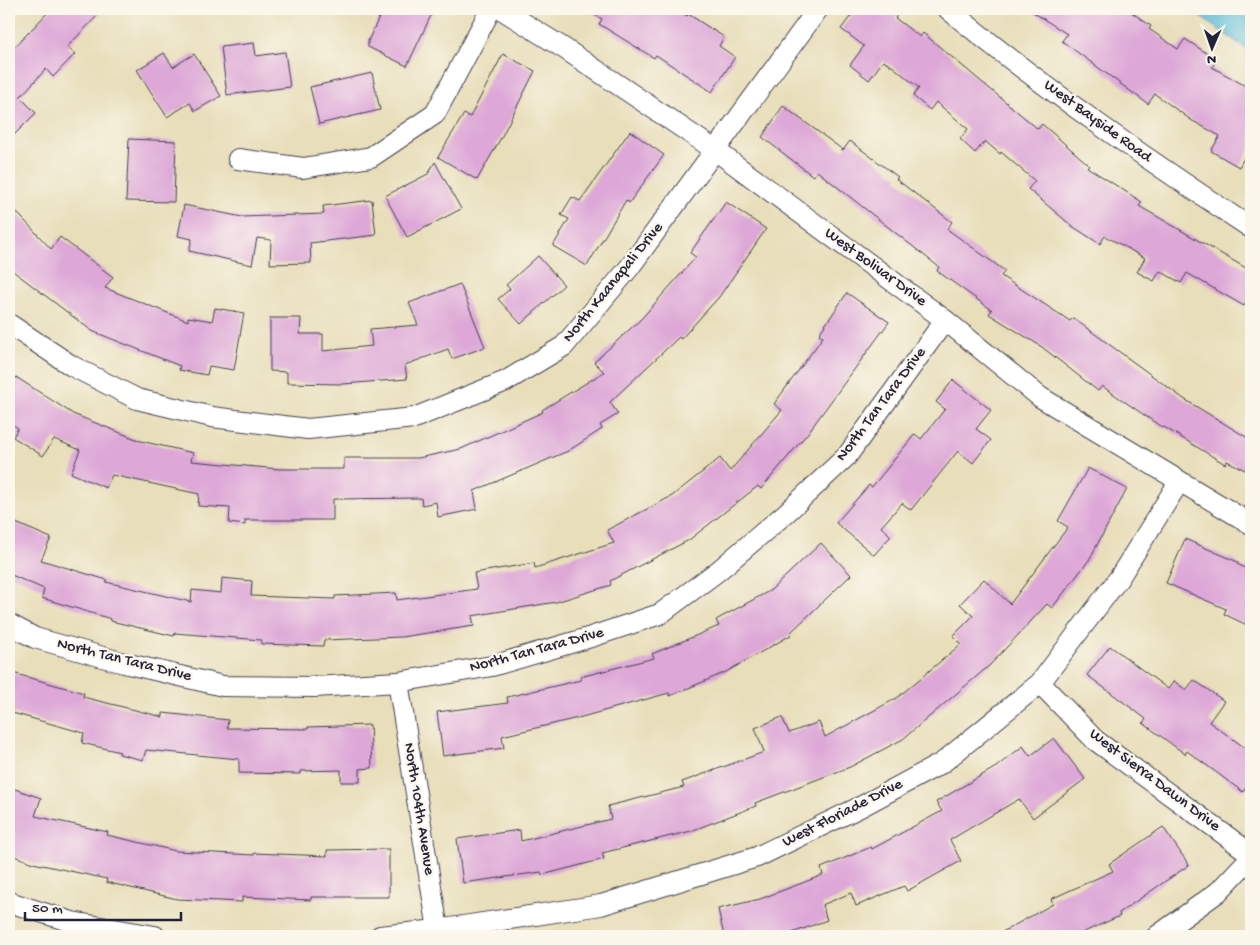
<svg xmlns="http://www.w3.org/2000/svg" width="1260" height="945" font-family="'Gochi Hand',sans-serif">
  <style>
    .water { fill: #59bbd7; stroke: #3e6e89 }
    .building { fill: #dda7d7 }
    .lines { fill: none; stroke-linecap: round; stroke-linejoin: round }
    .minor-casing { stroke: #403e4e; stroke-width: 22 }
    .minor { stroke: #fff; stroke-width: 20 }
    .labels { text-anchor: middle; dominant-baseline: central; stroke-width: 4.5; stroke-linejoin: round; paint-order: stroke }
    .street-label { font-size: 16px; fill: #22223b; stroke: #fbf7ec }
  </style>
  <rect width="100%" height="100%" fill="#fbf7ec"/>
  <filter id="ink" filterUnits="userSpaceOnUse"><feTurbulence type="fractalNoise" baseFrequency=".02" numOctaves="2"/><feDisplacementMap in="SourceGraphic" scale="10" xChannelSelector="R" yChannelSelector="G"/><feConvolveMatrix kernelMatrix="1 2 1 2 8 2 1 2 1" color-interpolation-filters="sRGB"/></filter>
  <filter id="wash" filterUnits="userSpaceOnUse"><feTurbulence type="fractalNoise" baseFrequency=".0096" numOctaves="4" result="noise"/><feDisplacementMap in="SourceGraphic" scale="20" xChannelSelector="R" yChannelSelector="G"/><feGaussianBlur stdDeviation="1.12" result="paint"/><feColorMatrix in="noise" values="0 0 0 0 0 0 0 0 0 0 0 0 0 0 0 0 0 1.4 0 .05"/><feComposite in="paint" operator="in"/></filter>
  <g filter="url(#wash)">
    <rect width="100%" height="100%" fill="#e8deba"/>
    <!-- water -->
    <path class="water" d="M1189,9H1251V52Z"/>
    <g id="blocks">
      <!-- building -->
      <g class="building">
        <path d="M51,9H104L67,47L75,54L53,77L46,69L20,97L36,113L9,140V53Z"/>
        <path d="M383,9H434L407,66L368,47V41Z"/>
        <path d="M585,9H676L687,16L688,14L724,37L719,46L735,57L712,92L656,55L654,58L599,24L602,19Z"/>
        <path d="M856,9H902L895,18L920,37L923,33L1038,129L1042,124L1089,165L1087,167L1142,202L1139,206L1251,271V293L1244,306L1187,273L1181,283L1160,271L1154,281L1137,272L1145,258L1105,236L1100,244L1072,226L1028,189L1035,181L1001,152L1000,154L985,141L975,153L960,139L968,129L936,102L930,110L913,96L919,88L892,66L883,61L869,80L850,65L864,46L841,29Z"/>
        <path d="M1028,9H1127L1151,26L1149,29L1178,49L1185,39L1217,60L1212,67L1251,89V146L1239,167L1211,151L1220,136L1191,120L1155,94L1148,104L1062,41L1067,34Z"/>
        <path d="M254,43L256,56L285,52L290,87L227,95L221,47Z"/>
        <path d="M164,53L173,67L194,54L221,96L195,111L190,103L167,117L137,70Z"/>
        <path d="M503,54L535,71L502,136L477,180L438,157L464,114L470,117Z"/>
        <path d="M372,73L380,110L319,124L310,87Z"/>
        <path d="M783,106L843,150L850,141L898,177L896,179L952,222L947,229L1005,271L1001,276L1070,321L1073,318L1184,399L1251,440V473L1227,461L1225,464L1164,427L1163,428L1102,386L1098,391L1042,347L989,314L992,310L937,271L939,267L817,171L813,176L762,137Z"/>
        <path d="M630,131L664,155L629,203L626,200L587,266L553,246L569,219L561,215L572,197L580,201Z"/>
        <path d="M129,139L176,141L174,202L126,201Z"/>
        <path d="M435,162L461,209L407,237L385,196L428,174Z"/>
        <path d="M372,200L376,235L310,243L311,263L270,264L271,240L257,238L252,265L189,251L192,239L178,236L184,205L242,217L324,214L323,206Z"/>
        <path d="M726,202L766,229L719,297L681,339L679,337L610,402L618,414L600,425L602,429L568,451L474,491L477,509L438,517L436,502L422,505L421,498L333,499V520H245V525L229,523L230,508L198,506L199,494L112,475L106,488L71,473L80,450L54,439L43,456L13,437L18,428L9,422V389L16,377L73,414L141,441L193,453L191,461L279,469H344V458H418L461,449L543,412L542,410L604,372L594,362L641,319L696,257L690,253Z"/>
        <path d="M9,204L51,249L60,237L113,277L105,288L188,321V317L212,321L215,308L244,313L234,370L209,366L207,375L179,370L180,366L92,331L9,268Z"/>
        <path d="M538,256L564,285L521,324L498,299L510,289L506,285Z"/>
        <path d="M460,284L485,347L452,359L448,349L405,365L407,379L343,384L287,383V372L270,371V318H301L300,334H323V351L372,346L370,329L418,325L409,303Z"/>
        <path d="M847,293L889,322L807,434L761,489L758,486L689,540L610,581L611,585L556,602L472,616L474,626L401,637L324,640L323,646L261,644V640L175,633L174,636L111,621V619L42,598L44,589L9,574V520L51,538L41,560L107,580L106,582L191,602L192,590L221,593L222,578L252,581L251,596L335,599V596L396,593L397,600L477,589L474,573L534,563L535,568L614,543L607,530L672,496L720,458L730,471L782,410L774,404L823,337L819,334Z"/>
        <path d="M953,380L991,410L976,429L991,440L973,463L958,451L911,510L902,503L881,527L891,536L874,555L836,523L869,485L872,487L915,434L921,439L945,409L936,402Z"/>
        <path d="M1088,468L1127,489L1089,560L1052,608L1047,604L990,665L903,739L850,767L755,803L756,806L691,831L602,853L604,859L542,875L541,872L463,883L457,839L520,830L521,841L611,819L608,806L684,787L682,782L764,752L755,728L782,717L789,733L819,722L825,737L897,698L961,644L953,636L973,616L960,604L984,579L1010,604L1068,527L1058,521Z"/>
        <path d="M1185,539L1238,562L1237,564L1251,571V627L1224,614L1226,609L1166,583Z"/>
        <path d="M821,543L851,575L790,633L791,635L726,672L670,696L669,693L578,718L502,736L504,748L443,756L437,712L508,703L507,697L581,680L580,677L654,658L652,654L719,626L716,620L771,590Z"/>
        <path d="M1110,646L1168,689L1174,681L1186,690L1194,680L1224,701L1209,722L1251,752V780L1243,792L1187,751L1185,754L1143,723L1146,719L1087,675Z"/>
        <path d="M9,672L84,693L83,697L163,717V713L228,720L227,728L308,729V727L370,725L372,768L360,769V782H341V770L301,771V774L239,773V759L146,750L143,760L119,754L120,752L82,743L84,733L9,712Z"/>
        <path d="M1054,738L1085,779L1033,818L1019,799L950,840L961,861L907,891L904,886L856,906L851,893L822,905L827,920L784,936H724L718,909L760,899L823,875L821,868L871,847L872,849L942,811L936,802L996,767L1023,746L1030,756Z"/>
        <path d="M9,787L41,798L35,816L108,832L107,835L176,851L254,855V853L327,856V850L389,849V897H311V900L242,897V902L177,899L106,882L107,879L33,863L9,854Z"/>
        <path d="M1163,827L1189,865L1119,913L1120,916L1075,936H995L1053,904L1051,899L1113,871L1109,864Z"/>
      </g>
    </g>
  </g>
  <g filter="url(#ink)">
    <use href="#blocks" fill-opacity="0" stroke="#403e4e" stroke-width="1"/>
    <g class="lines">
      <!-- minor casing -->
      <g class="minor-casing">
        <g id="minor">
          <path d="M501,9L565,49L715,150L945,320L1040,397L1251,524"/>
          <path d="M948,9C1044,89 1147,159 1251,228"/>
          <path d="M238,159L303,168L371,157L435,114L491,9"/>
          <path d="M9,324L72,366L137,399L212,417L308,429L414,418L506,381L564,346L629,268L818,9"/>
          <path d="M9,624L35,638L124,663L223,686L314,687L398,682L492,666L591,637L660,614L718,571L786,513L847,456L945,320"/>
          <path d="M398,682L439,936"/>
          <path d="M1040,683L1095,740L1251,854"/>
          <path d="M9,902L72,922L155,936"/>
          <path d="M380,936L437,930L601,905L757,857L862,806L942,763L1040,683L1119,578L1179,482"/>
          <path d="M1157,936L1218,892L1251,857"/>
        </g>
      </g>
      <!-- minor -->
      <use href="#minor" class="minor"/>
    </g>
  </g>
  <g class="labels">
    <!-- street labels -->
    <g class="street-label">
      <text transform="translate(1097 122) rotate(36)">West Bayside Road</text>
      <text transform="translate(875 268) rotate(36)">West Bolivar Drive</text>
      <text transform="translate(614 283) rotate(-51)">North Kaanapali Drive</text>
      <text transform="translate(882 405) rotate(-53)">North Tan Tara Drive</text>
      <text transform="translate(537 651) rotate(-15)">North Tan Tara Drive</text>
      <text transform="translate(124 661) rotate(14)">North Tan Tara Drive</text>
      <text transform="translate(1154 781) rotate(37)">West Sierra Dawn Drive</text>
      <text transform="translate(418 809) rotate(81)">North 104th Avenue</text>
      <text transform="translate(843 814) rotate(-27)">West Floriade Drive</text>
    </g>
  </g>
  <!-- margin -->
  <rect width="1260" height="945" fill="none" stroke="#fbf7ec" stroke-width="30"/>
  <!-- north arrow -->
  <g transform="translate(1212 48) rotate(182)" stroke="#fbf7ec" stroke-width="4" paint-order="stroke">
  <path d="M0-4L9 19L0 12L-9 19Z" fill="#22223b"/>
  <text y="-8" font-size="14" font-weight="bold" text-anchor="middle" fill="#22223b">N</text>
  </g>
  <!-- scale -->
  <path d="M25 912v8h156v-8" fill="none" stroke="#22223b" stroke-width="2.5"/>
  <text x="32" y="912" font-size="15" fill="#22223b" stroke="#fbf7ec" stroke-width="4" paint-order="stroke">50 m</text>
</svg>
